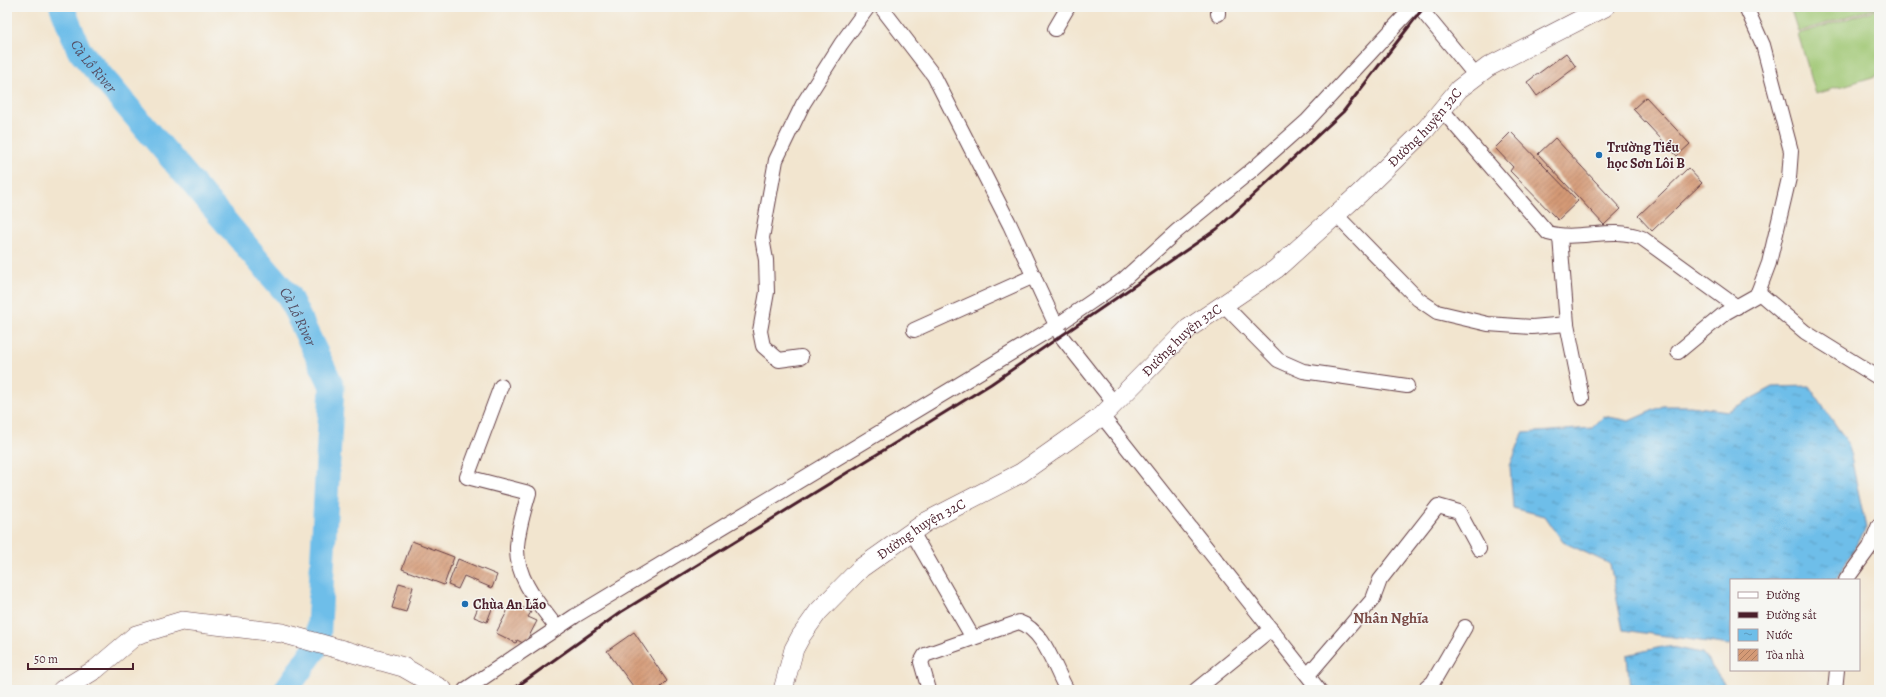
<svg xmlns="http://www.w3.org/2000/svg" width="1886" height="697" font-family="Alegreya,serif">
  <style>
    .grass { fill: #9ec671; stroke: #74724e }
    .water { fill: url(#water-ripples); stroke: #5c6e8a }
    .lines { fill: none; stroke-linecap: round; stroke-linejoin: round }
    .river { stroke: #6ebee9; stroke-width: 25 }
    .building { fill: url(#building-hatch) }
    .street-casing { stroke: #633d44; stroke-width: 16 }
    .secondary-casing { stroke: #633d44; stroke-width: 20 }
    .street { stroke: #fff; stroke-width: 14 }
    .secondary { stroke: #fff; stroke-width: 19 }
    .rail { stroke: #4a1f2b; stroke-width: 3 }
    .poi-dot { fill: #1f6fb2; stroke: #f6f6f2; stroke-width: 1.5 }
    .labels { text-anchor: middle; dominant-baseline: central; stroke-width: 3; stroke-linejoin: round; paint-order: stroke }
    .street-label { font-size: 14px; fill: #4a1f2b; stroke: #f6f6f2 }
    .poi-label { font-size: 14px; font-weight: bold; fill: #4a1f2b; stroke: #f6f6f2; text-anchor: start }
    .water-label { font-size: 15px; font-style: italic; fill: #554f64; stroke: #f6f6f2 }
    .neighbourhood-label { font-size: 15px; font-weight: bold; fill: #7a4a45; stroke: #f6f6f2 }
  </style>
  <defs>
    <pattern id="water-ripples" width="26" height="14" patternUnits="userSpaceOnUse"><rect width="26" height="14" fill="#6ebee9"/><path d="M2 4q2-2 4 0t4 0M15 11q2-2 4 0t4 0" fill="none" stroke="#5c9abd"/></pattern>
    <pattern id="building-hatch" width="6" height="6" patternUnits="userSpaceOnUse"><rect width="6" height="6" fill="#d49a76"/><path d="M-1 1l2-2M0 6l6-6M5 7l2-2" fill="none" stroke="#ae7d61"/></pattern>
  </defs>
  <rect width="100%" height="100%" fill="#f6f6f2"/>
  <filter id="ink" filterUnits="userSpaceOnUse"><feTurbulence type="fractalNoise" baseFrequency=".025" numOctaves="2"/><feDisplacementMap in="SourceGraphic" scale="8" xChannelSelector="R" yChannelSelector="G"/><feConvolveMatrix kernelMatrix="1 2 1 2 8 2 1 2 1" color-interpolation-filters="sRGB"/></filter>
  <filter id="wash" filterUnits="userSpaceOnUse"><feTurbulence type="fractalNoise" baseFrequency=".012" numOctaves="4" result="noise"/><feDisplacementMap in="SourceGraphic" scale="16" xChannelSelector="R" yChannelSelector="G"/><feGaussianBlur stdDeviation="0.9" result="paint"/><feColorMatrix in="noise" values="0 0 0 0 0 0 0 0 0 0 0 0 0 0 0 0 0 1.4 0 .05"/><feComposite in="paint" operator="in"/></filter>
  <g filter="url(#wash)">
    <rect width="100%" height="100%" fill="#f2e5cf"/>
    <!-- grass -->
    <g class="grass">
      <path d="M1790,7H1879L1798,32Z"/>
      <path d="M1879,9V75L1816,94L1798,34Z"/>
    </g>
    <!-- water -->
    <g class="water">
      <path d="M1809,386L1848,443L1866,528L1836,580H1731V644L1729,645L1623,630L1610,564L1563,542L1545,516L1513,508L1510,466L1523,433L1592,428L1604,416L1629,421L1663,406H1690L1728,411L1773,387Z"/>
      <path d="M1666,646L1702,653L1725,685L1726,690H1630L1627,655Z"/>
    </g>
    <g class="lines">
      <!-- river -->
      <path class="river" id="s1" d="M62,7L79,50L288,295L332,386L318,644L286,690"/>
    </g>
    <g id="blocks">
      <!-- building -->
      <g class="building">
        <path d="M1566,53L1576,67L1537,96L1527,82Z"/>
        <path d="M1646,97L1690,144L1677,156L1633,109Z"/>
        <path d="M1511,132L1578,201L1558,220L1510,171L1513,167L1495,148Z"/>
        <path d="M1555,138L1621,209L1604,225L1538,154Z"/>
        <path d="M1688,168L1702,183L1652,231L1638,216Z"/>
        <path d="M412,541L454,557L444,585L402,569Z"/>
        <path d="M458,559L497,575L492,588L464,576L458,589L448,585Z"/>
        <path d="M399,583L413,587L406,612L392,608Z"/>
        <path d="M481,600L493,606L487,622L474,617Z"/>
        <path d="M512,602L531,612L528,617L537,621L525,644L517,640L516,643L496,633Z"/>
        <path d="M634,632L667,681L658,690H636L607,651Z"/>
      </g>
    </g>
  </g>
  <g filter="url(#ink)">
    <use href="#blocks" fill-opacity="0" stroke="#633d44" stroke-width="1"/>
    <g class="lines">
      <!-- street casing -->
      <g class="street-casing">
        <g id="street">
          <path d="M881,7L934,76L1010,225L1061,336L1114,403"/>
          <path d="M1419,7L1476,76"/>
          <path d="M1218,14V7"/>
          <path d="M1055,29L1068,7"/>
          <path d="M1442,110L1548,233C1578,242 1612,225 1642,238L1737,307"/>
          <path d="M1336,215L1418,299L1437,312L1488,324L1532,327L1567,324"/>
          <path d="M1560,237L1567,324L1582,398"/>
          <path d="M1758,292L1805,332L1879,378"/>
          <path d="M1224,305L1278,360L1303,371L1407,386"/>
          <path d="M914,330L1034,276"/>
          <path d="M1678,352L1725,313L1757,295L1769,263L1789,178L1791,151L1763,45L1746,7"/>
          <path d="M801,357L779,360L763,346L760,331L767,292L766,260L762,238L776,160L803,104L841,44L868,7"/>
          <path d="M501,386L467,477L529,493C524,510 518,529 517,547C516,579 539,604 557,628"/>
          <path d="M1102,416L1319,690"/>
          <path d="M912,532L973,638"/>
          <path d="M1846,580L1870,547L1879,525"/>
          <path d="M1308,675L1373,599L1380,580L1438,506L1459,512L1479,549"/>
          <path d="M465,690L575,616L1056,326L1123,280L1177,231L1252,170L1307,121L1413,7"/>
          <path d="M929,690L921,662L925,655L1019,622C1045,631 1054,668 1067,690"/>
          <path d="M1196,690L1271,629"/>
          <path d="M1424,690L1433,682L1465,627"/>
          <path d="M1835,690L1837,670"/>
        </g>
      </g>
      <!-- secondary casing -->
      <g class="secondary-casing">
        <g id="secondary">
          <path d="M62,690L96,669L136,635L182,621L282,633L403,667L443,690"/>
          <path id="s2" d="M783,690L794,649L801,636L818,612L861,568L926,522L1021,473L1102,416L1189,328L1276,269L1360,193L1426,129L1459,89L1488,67L1605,7"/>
        </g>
      </g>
      <!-- street -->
      <use href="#street" class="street"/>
      <!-- secondary -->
      <use href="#secondary" class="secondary"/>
      <!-- rail -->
      <path class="rail" d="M512,690L621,612L991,384L1217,229L1343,112L1424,7"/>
    </g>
  </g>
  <!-- markers -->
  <g class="poi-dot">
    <circle cx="1599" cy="155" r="4"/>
    <circle cx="465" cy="604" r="4"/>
  </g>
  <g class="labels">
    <!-- street labels -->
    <g class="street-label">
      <text stroke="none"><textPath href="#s2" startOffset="868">Đường huyện 32C</textPath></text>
      <text stroke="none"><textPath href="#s2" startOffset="544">Đường huyện 32C</textPath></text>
      <text stroke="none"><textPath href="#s2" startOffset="220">Đường huyện 32C</textPath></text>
    </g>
    <!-- poi labels -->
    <g class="poi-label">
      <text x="1607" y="147">Trường Tiểu<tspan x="1607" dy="16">học Sơn Lôi B</tspan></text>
      <text x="473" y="604">Chùa An Lão</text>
    </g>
    <!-- water labels -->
    <g class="water-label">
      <text stroke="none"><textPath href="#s1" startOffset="68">Cà Lồ River</textPath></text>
      <text stroke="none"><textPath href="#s1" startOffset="392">Cà Lồ River</textPath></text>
    </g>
    <!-- neighbourhood labels -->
    <g class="neighbourhood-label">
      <text x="1391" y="618">Nhân Nghĩa</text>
    </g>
  </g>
  <!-- margin -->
  <rect width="1886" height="697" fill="none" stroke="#f6f6f2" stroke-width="24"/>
  <!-- legend -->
  <rect x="1730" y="579" width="130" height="92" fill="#f6f6f2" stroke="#b1a0a2"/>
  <rect x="1738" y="592" width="20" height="6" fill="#ffffff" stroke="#b1a0a2"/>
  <text x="1766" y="599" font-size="12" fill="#4a1f2b">Đường</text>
  <rect x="1738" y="612" width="20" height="6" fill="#4a1f2b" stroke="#b1a0a2"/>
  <text x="1766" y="619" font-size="12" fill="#4a1f2b">Đường sắt</text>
  <rect x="1738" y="629" width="20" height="12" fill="url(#water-ripples)" stroke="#b1a0a2"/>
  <text x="1766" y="639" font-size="12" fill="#4a1f2b">Nước</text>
  <rect x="1738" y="649" width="20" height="12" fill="url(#building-hatch)" stroke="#b1a0a2"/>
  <text x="1766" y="659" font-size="12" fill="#4a1f2b">Tòa nhà</text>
  <!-- scale -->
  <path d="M28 663v6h105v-6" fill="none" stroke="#4a1f2b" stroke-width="2"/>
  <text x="34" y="663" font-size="12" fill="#4a1f2b" stroke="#f6f6f2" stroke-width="3" paint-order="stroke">50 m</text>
</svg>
